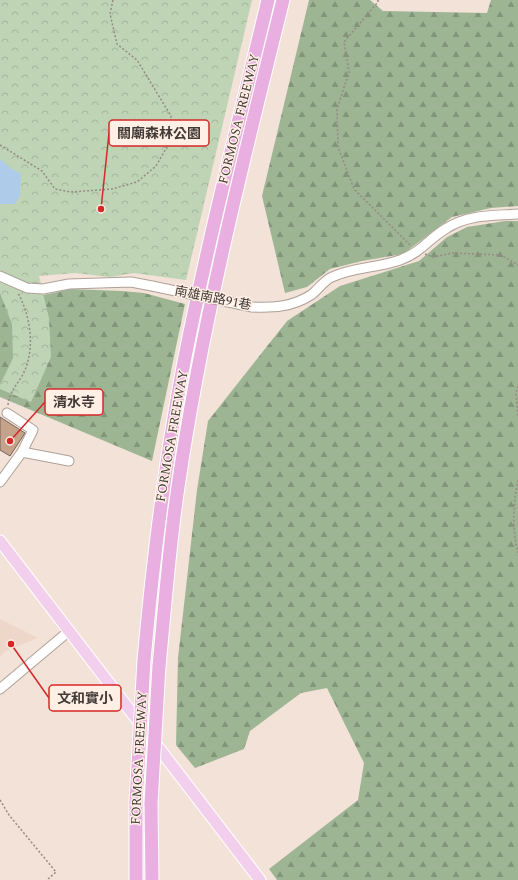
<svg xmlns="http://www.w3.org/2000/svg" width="518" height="880" font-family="Spectral,'Noto Sans TC',serif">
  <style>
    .built { fill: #eed7c8 }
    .forest { fill: url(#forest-firs) }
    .park { fill: url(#park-crowns) }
    .water { fill: #afcbea }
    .building { fill: #c5a28a; stroke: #73655c }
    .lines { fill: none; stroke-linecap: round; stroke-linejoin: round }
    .minor-casing { stroke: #afa197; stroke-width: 11 }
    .major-casing { stroke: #fff; stroke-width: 13 }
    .highway-casing { stroke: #fff; stroke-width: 15 }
    .path { stroke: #958a83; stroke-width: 1.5; stroke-dasharray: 2 2; stroke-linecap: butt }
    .minor { stroke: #fff; stroke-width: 9 }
    .major { stroke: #f2cfed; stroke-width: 11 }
    .highway { stroke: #e9afe1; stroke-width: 13 }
    .minor-bridge-casing { stroke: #afa197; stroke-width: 11; stroke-linecap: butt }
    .highway-bridge-casing { stroke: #fff; stroke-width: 15; stroke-linecap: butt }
    .minor-bridge { stroke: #fff; stroke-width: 9 }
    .highway-bridge { stroke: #e9afe1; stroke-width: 13 }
    .labels { text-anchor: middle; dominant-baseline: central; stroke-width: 3; stroke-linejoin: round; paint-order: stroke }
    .street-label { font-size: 13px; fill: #413a36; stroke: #ffefe5 }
    .leader { fill: none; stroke: #d62828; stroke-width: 1.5 }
    .callout-dot { fill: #d62828; stroke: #ffefe5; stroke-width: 1.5 }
    .callout { fill: #ffefe5; stroke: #d62828; stroke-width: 1.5 }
    .callout-label { font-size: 14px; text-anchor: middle; font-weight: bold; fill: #413a36 }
  </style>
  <defs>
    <pattern id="forest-firs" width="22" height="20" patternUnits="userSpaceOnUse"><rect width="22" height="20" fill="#9eb594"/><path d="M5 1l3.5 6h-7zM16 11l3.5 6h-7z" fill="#82947a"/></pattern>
    <pattern id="park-crowns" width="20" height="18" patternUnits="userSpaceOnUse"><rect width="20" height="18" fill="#bed4b5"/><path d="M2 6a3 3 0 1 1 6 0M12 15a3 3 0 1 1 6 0" fill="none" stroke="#a4b79c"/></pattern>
  </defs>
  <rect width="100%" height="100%" fill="#f2e2d8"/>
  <!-- built -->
  <path class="built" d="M0,619L38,638L5,651L0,657Z"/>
  <!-- forest -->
  <g class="forest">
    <path d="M309,0H370L383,11L487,13L491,0H518V206L491,208L452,217L403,254L362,261L330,269L307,287L285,293L262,196Z"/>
    <path d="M505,221H518V880H277L269,869L358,800L364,763L327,688L301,693L250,731L244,749L195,768L176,745L178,658L197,490L208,421L287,321L340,286L419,261L447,237L467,227Z"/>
    <path d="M0,285L25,296L44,295L71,289L122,291L144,293L185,304L152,461L0,397Z"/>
  </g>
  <!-- park -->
  <path class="park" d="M0,0H252L186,280L134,273L110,277L75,273L39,276L49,318L51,357L31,402L0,389V385L13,358L12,324L0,293Z"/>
  <!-- water -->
  <path class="water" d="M0,159L12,169L21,174L20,195L15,204H0Z"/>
  <!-- building -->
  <path class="building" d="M0,417L25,433L10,456L0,450Z"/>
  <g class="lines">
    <!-- minor casing -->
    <g class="minor-casing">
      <g id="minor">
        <path d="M0,276L27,288L43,289L69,284L131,282L152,286"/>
        <path d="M252,307C273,308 292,307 311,295C318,290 323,281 332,277C353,267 378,268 400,260C422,252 428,239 447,228C469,214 493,216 518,214"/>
        <path d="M7,413L33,430L22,452"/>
        <path d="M0,482L22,452L69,461"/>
        <path d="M0,689L69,631"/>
      </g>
    </g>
    <!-- major casing -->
    <g class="major-casing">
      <path id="major" d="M0,541L260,880"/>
    </g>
    <!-- highway casing -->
    <g class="highway-casing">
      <g id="highway">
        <path d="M144,660C153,560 165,461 184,362C208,240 239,121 268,0"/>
        <path d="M159,666C165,606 169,546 178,487C202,322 243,161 283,0"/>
        <path d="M136,802V880"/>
        <path d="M151,803L152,880"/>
      </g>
    </g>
    <!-- path -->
    <g class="path">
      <path d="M378,0V2L344,42L349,72L337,109L338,147L354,189L410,245"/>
      <path d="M0,145L42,171L55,189L71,192L112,189L137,182L156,166L171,140V116L137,60L117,44L110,14L113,0"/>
      <path d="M425,254L433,257L453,253L501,255L518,265"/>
      <path d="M518,386L516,393L518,418"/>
      <path d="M8,405C9,393 16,386 22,376C36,351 31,317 18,293"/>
      <path d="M518,480C513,504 512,529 518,553"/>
      <path d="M0,800L9,815L56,872L47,880"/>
    </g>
    <!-- minor -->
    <use href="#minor" class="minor"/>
    <!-- major -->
    <use href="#major" class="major"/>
    <!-- highway -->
    <use href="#highway" class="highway"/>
    <!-- minor-bridge casing -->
    <g class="minor-bridge-casing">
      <path id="minor-bridge" d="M152,286L252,307"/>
    </g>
    <!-- highway-bridge casing -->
    <g class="highway-bridge-casing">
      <g id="highway-bridge">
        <path d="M136,802L144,660"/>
        <path d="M151,803L159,666"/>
      </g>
    </g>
    <!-- minor-bridge -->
    <use href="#minor-bridge" class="minor-bridge"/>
    <!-- highway-bridge -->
    <use href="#highway-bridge" class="highway-bridge"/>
  </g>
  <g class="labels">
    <!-- street labels -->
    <g class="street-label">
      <text transform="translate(239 119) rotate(-76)">FORMOSA FREEWAY</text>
      <text transform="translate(213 298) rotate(11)">南雄南路91巷</text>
      <text transform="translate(172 436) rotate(-80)">FORMOSA FREEWAY</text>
      <text transform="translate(139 758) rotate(-87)">FORMOSA FREEWAY</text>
    </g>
  </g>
  <!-- callouts -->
  <path class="leader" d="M101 209L109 133M10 441L45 402M11 644L49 698"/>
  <g class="callout-dot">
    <circle cx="101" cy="209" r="4"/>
    <circle cx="10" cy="441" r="4"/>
    <circle cx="11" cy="644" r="4"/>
  </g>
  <g class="callout">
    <rect x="109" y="120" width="100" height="26" rx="4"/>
    <rect x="45" y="389" width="58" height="26" rx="4"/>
    <rect x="49" y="685" width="72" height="26" rx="4"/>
  </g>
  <g class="callout-label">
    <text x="159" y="138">關廟森林公園</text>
    <text x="74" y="407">清水寺</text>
    <text x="85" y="703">文和實小</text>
  </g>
</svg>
